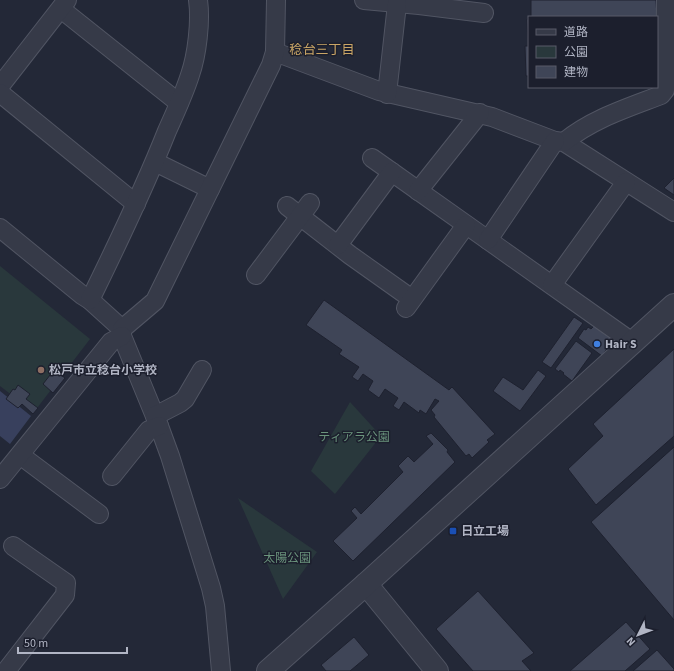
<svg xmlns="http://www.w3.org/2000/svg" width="674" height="671" font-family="'Source Sans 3','Noto Sans JP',sans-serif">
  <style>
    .green { fill: #29383c }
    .water { fill: #38405d }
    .building { fill: #3f4557; stroke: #1e212f }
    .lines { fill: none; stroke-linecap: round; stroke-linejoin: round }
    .minor-casing { stroke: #515563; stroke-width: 20 }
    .tertiary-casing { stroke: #515563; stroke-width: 24 }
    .minor { stroke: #363a48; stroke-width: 18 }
    .tertiary { stroke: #363a48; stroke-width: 22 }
    .shop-dot { fill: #3f7fe0; stroke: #1c1f2d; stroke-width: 1.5 }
    .education-dot { fill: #8d6e63; stroke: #1c1f2d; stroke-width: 1.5 }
    .transit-dot { fill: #1a4fb4; stroke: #1c1f2d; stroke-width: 1.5 }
    .labels { text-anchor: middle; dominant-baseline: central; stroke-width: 3; stroke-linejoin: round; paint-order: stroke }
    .poi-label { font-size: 12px; font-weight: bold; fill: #b1b5c4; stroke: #1c1f2d; text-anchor: start }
    .park-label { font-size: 12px; fill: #6a937c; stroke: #1c1f2d }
    .neighbourhood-label { font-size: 13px; fill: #caa666; stroke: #1c1f2d }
  </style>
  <rect width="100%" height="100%" fill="#232837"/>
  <!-- green -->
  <g class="green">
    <path d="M0,266L90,339L34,412L0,386Z"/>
    <path d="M350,402L381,436L335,494L311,471Z"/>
    <path d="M238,498L317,552L283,599Z"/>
  </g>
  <!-- water -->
  <path class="water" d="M0,391L31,416L10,444L0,436Z"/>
  <!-- building -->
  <g class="building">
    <path d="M531,0H656L657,17H531Z"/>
    <path d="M527,19H529V76H526L525,46H528Z"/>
    <path d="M674,178V195L664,188Z"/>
    <path d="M324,300L449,390L452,387L495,434L487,440L489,442L472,458L469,454L466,456L434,417L435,415L431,410L439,401L435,399L426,414L420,410L419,413L404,402L399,410L393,406L398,398L385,389L379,398L368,390L373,381L363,374L358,381L352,377L359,367L339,354L342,350L306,325Z"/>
    <path d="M574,317L583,323L551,368L542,362Z"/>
    <path d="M594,326L613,340L602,356L578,338L584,329L586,330L588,327L591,329Z"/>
    <path d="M576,341L592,353L572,381L563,374L564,373L560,370L559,372L555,369Z"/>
    <path d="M674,349V436L596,505L568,469L603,436L593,424Z"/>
    <path d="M54,370L65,378L53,393L43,384Z"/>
    <path d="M538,370L546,376L520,411L493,391L503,377L523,390Z"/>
    <path d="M18,385L30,394L26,399L38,408L33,414L22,404L18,408L6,399L13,389L15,390Z"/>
    <path d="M431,433L448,450L447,452L455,462L353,561L333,541L357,518L351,511L355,507L361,514L403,472L398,466L408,456L414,462L433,444L426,436Z"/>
    <path d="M674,447V620L591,522Z"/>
    <path d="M478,591L534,653L522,661L531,671H473L436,629Z"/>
    <path d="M626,622L650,649L625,671H570Z"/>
    <path d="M354,637L369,655L350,671H326L321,665Z"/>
    <path d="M657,650L674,669V671H633Z"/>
  </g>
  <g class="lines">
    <!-- minor casing -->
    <g class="minor-casing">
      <g id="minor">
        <path d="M364,0L419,5L484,13"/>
        <path d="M61,9L179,103"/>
        <path d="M275,52L379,91L492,117L555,141L564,142L674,212"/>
        <path d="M0,86L67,0"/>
        <path d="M0,93L136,204"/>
        <path d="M387,94L397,4"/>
        <path d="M564,142C592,119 627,108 661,95L665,90L666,0"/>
        <path d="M372,158L625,337L632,344"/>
        <path d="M155,162L210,189"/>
        <path d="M418,191L480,113"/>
        <path d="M287,206L350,255L412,299"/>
        <path d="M0,228L82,295L90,300L122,329V336L159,426L170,456L211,588L215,606L221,671"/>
        <path d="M488,240L555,141"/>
        <path d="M338,245L392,172"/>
        <path d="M256,275L310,203"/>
        <path d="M552,285L626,182"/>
        <path d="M90,300C117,245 144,189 167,131C175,113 184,94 190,75C197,55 201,21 198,0"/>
        <path d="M406,308L466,225"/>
        <path d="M122,329L155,301L271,65L275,52L276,0"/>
        <path d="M155,416L180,403L185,399L202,370"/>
        <path d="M20,455L99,514"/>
        <path d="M112,476L149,430L159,426"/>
        <path d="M0,479L111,342L122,336"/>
        <path d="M6,671L65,595L66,583L13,546"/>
      </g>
    </g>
    <!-- tertiary casing -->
    <g class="tertiary-casing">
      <g id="tertiary">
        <path d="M366,584L437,671"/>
        <path d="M268,671L366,584L674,305"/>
      </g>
    </g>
    <!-- minor -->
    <use href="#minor" class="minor"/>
    <!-- tertiary -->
    <use href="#tertiary" class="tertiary"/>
  </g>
  <!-- markers -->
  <circle class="shop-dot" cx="597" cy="344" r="4"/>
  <circle class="education-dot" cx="41" cy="370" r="4"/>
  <rect class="transit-dot" x="449" y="527" width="8" height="8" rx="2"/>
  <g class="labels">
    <!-- poi labels -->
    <g class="poi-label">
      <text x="605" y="344">Hair S</text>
      <text x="49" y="370">松戸市立稔台小学校</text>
      <text x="461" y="531">日立工場</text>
    </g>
    <!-- park labels -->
    <g class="park-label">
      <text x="354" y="437">ティアラ公園</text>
      <text x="287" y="558">太陽公園</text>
    </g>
    <!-- neighbourhood labels -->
    <g class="neighbourhood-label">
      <text x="322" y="50">稔台三丁目</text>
    </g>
  </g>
  <!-- legend -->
  <rect x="528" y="16" width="130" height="72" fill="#1c1f2d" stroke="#585b69"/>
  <rect x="536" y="29" width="20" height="6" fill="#363a48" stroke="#585b69"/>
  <text x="564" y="36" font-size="12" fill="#b1b5c4">道路</text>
  <rect x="536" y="46" width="20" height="12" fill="#29383c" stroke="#585b69"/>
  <text x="564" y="56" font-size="12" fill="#b1b5c4">公園</text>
  <rect x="536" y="66" width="20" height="12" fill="#3f4557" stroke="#585b69"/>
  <text x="564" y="76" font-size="12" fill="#b1b5c4">建物</text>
  <!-- north arrow -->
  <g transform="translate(638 635) rotate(228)" stroke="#1c1f2d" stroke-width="3" paint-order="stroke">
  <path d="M0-3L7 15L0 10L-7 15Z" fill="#b1b5c4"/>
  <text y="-6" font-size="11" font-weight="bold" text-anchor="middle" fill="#b1b5c4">N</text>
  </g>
  <!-- scale -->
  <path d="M18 647v6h109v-6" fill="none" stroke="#b1b5c4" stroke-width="2"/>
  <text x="24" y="647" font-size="12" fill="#b1b5c4" stroke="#1c1f2d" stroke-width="3" paint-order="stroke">50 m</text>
</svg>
